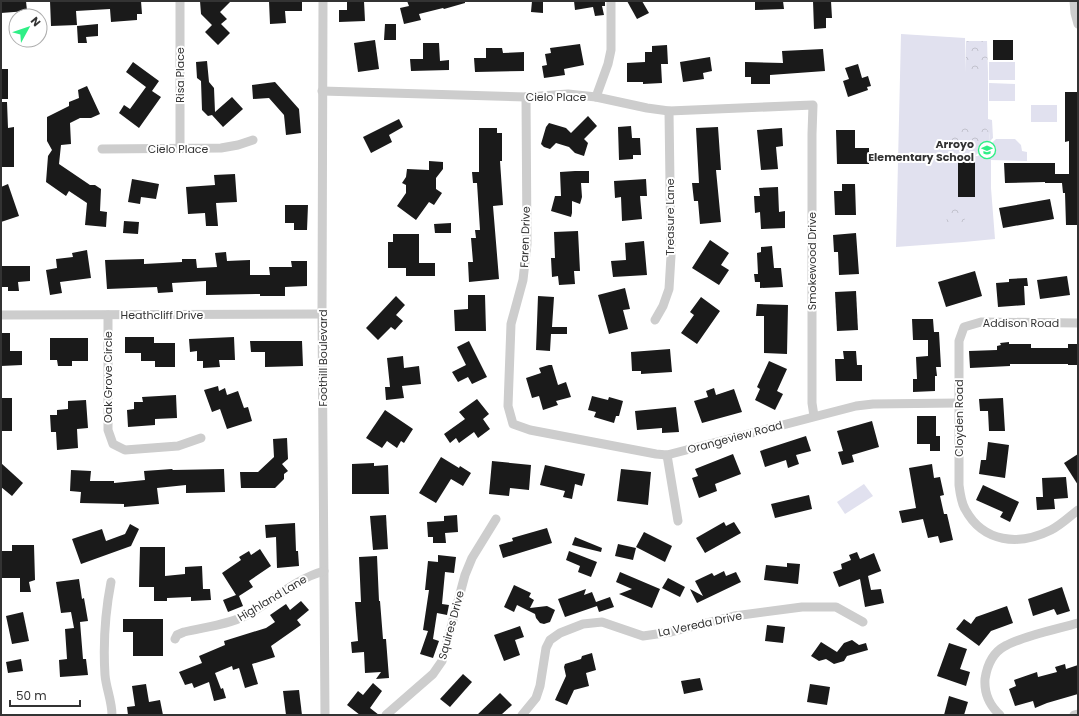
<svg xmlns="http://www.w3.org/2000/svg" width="1079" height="716" font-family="Poppins,sans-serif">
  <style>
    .green { fill: #e1e1ef }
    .forest { fill: url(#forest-crowns) }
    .building { fill: #1a1a1a }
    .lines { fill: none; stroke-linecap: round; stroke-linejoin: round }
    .minor { stroke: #cdcdcd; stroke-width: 9 }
    .labels { text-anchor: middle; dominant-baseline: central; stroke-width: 4; stroke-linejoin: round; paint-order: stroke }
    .street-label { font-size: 11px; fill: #333; stroke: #fff }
    .poi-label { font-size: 11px; font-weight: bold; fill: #333; stroke: #fff; text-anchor: end }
  </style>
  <defs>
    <pattern id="forest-crowns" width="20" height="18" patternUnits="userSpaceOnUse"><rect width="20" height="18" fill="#e1e1ef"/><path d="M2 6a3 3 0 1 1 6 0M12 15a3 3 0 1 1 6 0" fill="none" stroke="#c2c2cd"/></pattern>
  </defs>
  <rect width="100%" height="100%" fill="#fff"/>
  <!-- green -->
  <g class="green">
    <path d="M901,34L965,38L966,73H988V119L992,120L993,138L990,141L989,132L962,156H978L996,139H1015L1021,145L1022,151L1027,152V161L991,160V188L995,239L964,242L896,247Z"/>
    <rect x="989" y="62" width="26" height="18"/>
    <path d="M989,83L1015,84V101H989Z"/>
    <rect x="1031" y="105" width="26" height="17"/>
    <path d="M864,484L873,496L845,514L837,502Z"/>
  </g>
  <!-- forest -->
  <g class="forest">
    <path d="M966,41H987L988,73H966Z"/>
    <path d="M963,124H982L989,132L990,141L975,156H962L952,146V135Z"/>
    <path d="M964,206L965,224L947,225L946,208Z"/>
  </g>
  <!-- building -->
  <g class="building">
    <path d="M1,1H26L27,11L1,13Z"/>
    <path d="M50,1H141L142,14H137V20L111,22L110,9L76,11L77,25L51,26Z"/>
    <path d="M200,1H231L220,12L227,19L221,24L230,33L218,45L205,32L212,25L201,14Z"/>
    <path d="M269,1H302V11H285L286,23L270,24Z"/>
    <path d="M347,1H364L365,21L339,22V10H347Z"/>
    <path d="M407,1H465V3L444,9L443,8L419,14L421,20L404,24L400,8L409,6Z"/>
    <path d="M532,1H543V13L531,12Z"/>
    <path d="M574,1H605V6H602L604,15L595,16L593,7L575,10Z"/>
    <path d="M627,1H642L649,13L637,19Z"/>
    <path d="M755,1H783L784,9L755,10Z"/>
    <path d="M813,1H831L832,18H826V28L814,29Z"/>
    <path d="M98,24V36L86,37L87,43H78L77,26Z"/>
    <path d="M385,24H396V40H384Z"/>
    <path d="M375,40L379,69L358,72L354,43Z"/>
    <rect x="993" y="40" width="20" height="20"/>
    <path d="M423,43H439L440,61L449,60V70L411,71L410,59H423Z"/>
    <path d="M580,44L584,65L564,69L565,75L544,78L542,66L547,65L545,54L551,53L550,48Z"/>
    <path d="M667,45L668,64H661L662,83L643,84V82H627V63L645,62V52H652V46Z"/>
    <path d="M486,48H502L503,53L524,52V71L475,72L474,58H486Z"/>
    <path d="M823,49L825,71L770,75V84H751V77H745V62L783,63L782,51Z"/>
    <path d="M710,57L712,71L703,73L704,79L683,82L680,62Z"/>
    <path d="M207,61L209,82L214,88L215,112L232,97L243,109L223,127L212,115L208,116L202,110L201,81L197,78L196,62Z"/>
    <path d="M133,62L159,81L152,91L161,97L139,128L119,113L124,105L130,109L146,87L126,72Z"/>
    <path d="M858,64L862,78L868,76L871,86L867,87L868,90L848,97L843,81L849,79L845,68Z"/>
    <rect x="1" y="69" width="7" height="30"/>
    <path d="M275,82L299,109L301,133L286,135L284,115L269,98L253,99L252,85Z"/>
    <path d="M87,86L100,114L91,118H80L70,123L71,144L61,145L59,164L90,185H95L101,189L100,211L107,212L106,227L85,225L87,203L69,191L66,196L46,182L48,156L52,150L47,141V117L69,106V102L79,98L78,90Z"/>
    <path d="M1065,92H1078V225H1066L1065,193H1063L1062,183H1045V182L1005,183L1004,163H1055V174H1069V141L1065,142Z"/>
    <path d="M1,102H7L8,128L14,127V167H1Z"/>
    <path d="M588,116L597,126L584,139L588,143L584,156L575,153L569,147L556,143L550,149L544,147L541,144L546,127L549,123L566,128L571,133Z"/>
    <path d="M399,119L403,127L389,135L392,142L371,153L363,137Z"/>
    <path d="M631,126L632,138H640L641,155H633V159L619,160L618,127Z"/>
    <path d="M718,127L721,170H716L721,222L700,224L698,201H694L692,183H699L696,128Z"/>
    <path d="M479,128H497V133H502V161H500L503,205L493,206L499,279L469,282L468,262H473L471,238H476L475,230H480L477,183H473L472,172H479Z"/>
    <path d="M782,128L783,146L776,147L778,169L761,170L757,130Z"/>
    <path d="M836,130H855V148H869V164H837Z"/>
    <rect x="958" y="160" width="17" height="37"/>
    <path d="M429,161L443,162V169L436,178V189L442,193L434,205L429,202L416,220L397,206L406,193V185L402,183L406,177L407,169L429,170Z"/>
    <path d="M575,171H589V183H581L582,197L580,204L572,201V213L571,217L551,211L555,196H561L560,172Z"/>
    <path d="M235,174L237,202L216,203L218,226H206L205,213L188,214L186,187L215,185L214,175Z"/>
    <path d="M132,179L159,184L156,199L141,197L140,204L128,202Z"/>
    <path d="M646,179L647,196H640L642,219L622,221L621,197L615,198L614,181Z"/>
    <path d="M8,184L19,216L1,222V187Z"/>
    <path d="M842,184H855L856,215H835L834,191H842Z"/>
    <path d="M778,187L779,212L785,211V228L761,229L760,212L755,213L754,196H760L759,188Z"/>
    <path d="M1050,199L1054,219L1003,228L999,208Z"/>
    <path d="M285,205H308L307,230H294V223H285Z"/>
    <path d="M124,221L139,222L138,234L123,233Z"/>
    <path d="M451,223V233H435L434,224Z"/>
    <path d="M578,231L580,271H574L575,284L559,285L558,276L552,277L551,258H555L554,232Z"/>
    <path d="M856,233L859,274L839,275L838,252H834L833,235Z"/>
    <path d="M393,234H419V263H435V276H406V268H388V242H393Z"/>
    <path d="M710,240L729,253L721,265L729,270L719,285L692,268Z"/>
    <path d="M644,241L647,275L613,277L611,261L626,260L625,243Z"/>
    <path d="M772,246L774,268H781L783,287L760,288V282H755L754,274H758L757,253L761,252V247Z"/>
    <path d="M87,250L91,278L60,282L62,293L50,295L46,270L57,268L56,259L73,257L72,253Z"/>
    <path d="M226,252L227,261L250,260V275H270L269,267H292L291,261H307V286L285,287V296H260V294L206,295V281L172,283L173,292L158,293L157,287L107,289L105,260L144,259V264L182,262V259H196L197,268L217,267L215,253Z"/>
    <path d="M1,266H30V281L18,282L19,291H8V287H1Z"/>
    <path d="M975,271L982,296L946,307L938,282Z"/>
    <path d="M1067,276L1070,295L1040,299L1037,280Z"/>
    <path d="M1027,278L1028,286H1024L1025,305L998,307L996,283L1009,282V279Z"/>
    <path d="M625,288L630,309L623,310L628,329L609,334L598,295Z"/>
    <path d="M856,291L858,330L837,331L835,292Z"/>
    <path d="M468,295H485L486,331H455L454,310L468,309Z"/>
    <path d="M396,296L405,305L396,315L403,321L395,330L391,327L378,340L366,328Z"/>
    <path d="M538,296L554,297L552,327H567V334H551L550,351L536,350Z"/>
    <path d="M701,297L720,311L697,344L681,333L694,315L690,312Z"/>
    <path d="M757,304L788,305L787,354L764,353V316H756Z"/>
    <path d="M912,319H933L934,332H939L941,367H936L937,376H935V391L913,392V379H917L916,357L928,356V340H913Z"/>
    <path d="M1,333H10V351H22V365L1,366Z"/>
    <path d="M125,337H154V343H175V367H155V361H141V353H125Z"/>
    <path d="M234,337L235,360H219L220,367L203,368V361H197V351L190,352L189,339Z"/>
    <path d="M50,338H88V361H72V366H58L57,360H50Z"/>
    <path d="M250,341H302L303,366L265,367V352H251Z"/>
    <path d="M469,341L487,377L472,384L468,377L458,382L452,372L466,365L457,347Z"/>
    <path d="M1009,342V344H1031V348H1068V344H1078V365H1068V364H1010V366L970,368L969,351L997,350V346L1001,345L1000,343Z"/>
    <path d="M670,349L672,372L641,374V371H632L631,352Z"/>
    <path d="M843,351H856L857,365H862V381H836L835,359H844Z"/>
    <path d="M403,356L404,368L419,366L421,384L402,386L404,398L386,400L385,387H390L387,358Z"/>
    <path d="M769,361L787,369L777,391L783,394L775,410L755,400L760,389L757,387Z"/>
    <path d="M549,365H552L558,385L566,382L571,397L556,401L558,405L543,410L539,396L532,398L526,378L541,373L539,368Z"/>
    <path d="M218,386L219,391L225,388L227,395L238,391L244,408L248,407L252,421L227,429L220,409L212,412L204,390Z"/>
    <path d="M714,388L716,395L734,389L742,412L702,423L694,401L708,397L706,391Z"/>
    <path d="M176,395L177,418L155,419V425L128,427L127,410L134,409V402H143L142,397Z"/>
    <path d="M592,396L608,400L609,397L623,401L619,416H616L614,423L594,417L596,412L588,410Z"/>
    <rect x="1" y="398" width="11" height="33"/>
    <path d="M1003,398L1005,431H989L988,411H980L979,399Z"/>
    <path d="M477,399L489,414L483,419L490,429L478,438L474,432L459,443L456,438L450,443L444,434L465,419L459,412Z"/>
    <path d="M86,400L88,428L77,429L78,448L57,450L56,432H51L50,415H57V410L68,409V401Z"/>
    <path d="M676,407L679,432L662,433V428L637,430L635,411Z"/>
    <path d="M385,410L413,429L404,443L401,441L397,448L387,441L382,448L366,438Z"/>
    <path d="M917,416H936V436H940V451H930V444H917Z"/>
    <path d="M872,421L879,447L852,455L854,462L842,465L838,452L843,451L837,431Z"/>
    <path d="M806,436L811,451L796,455L799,464L788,468L786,460L765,467L760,451Z"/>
    <path d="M287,438L288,459L282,464L288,471L284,474V479L275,488H241L240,472H258L274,457L273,439Z"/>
    <path d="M988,442L1009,445L1005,478L979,474L981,460H986Z"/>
    <path d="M733,454L741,474L715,484L717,491L699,498L692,478L698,476L695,469Z"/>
    <path d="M1078,454V485L1064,463Z"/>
    <path d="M441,457L459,468L460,466L471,473L463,486L451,479L436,503L419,493Z"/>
    <path d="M492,461L531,465L529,490L510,488L509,496L489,494Z"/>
    <path d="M1,463L23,483L12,496L1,487Z"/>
    <path d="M374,463V466L388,465L389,494H352V464Z"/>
    <path d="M932,464L934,478L940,477L944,495L940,496L944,514H947L953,540L940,543L938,536L928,538L923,519L902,523L899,511L916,508L909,468Z"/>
    <path d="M545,465L585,474L582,486L575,484L572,499L563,497L565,491L540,485Z"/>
    <path d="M172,469L173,470L224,469L225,492L186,493V485L157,488L159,504L124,507V504L80,503L81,492L70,491L71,470L91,471L90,481H114V483L145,480L144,471Z"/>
    <path d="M621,469L651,472L648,505L617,501Z"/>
    <path d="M1066,477L1068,498L1054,499L1055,509L1037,510L1036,497H1043L1042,478Z"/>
    <path d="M983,485L1019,502L1010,522L1000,517L1003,512L976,500Z"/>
    <path d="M809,495L812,509L775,518L771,504Z"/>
    <path d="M386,515L388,549L373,550L370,516Z"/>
    <path d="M457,515L458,532L445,533L446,543H433V537H428L427,522L444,521V516Z"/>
    <path d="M724,522L726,526L734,522L741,533L705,553L696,538Z"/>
    <path d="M295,523L296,551H298L299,566L277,568L276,537L266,538L265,525Z"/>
    <path d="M130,524L139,529L131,546L81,564L72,539L102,529L106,541L125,534Z"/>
    <path d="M547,528L552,543L503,558L499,545L513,541L512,538Z"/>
    <path d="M644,532L672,546L665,562L636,547Z"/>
    <path d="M575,537L602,548L601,552L572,545Z"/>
    <path d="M618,544L636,548L633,560L615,556Z"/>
    <path d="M12,545H34L35,580L29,582L31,592H20V578H1V551H12Z"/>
    <path d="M140,547H165V576L185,574V567L202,566L203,589H210L211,600L191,601V597L167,598V601H154V587H139Z"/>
    <path d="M260,549L271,566L249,581L253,587L239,596L243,606L228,612L223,600L236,595L222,573L241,560L239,557L249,551L251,555Z"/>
    <path d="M569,551L597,562L591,577L578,572L580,566L566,560Z"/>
    <path d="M857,552L860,559L874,553L881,571L868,576L871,590L881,589L884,603L865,607L860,579L839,587L833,572L842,569L841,564L851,560L849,555Z"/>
    <path d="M438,555L456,557L454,573L445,572L442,604L449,605L447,615L437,613L433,639L439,641L433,658L420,654L428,631L423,630L429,590H425L428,561L438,562Z"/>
    <path d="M377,556L379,601H380L383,639H386L389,678L376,679L381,672L365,673L364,652L352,653L351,642L358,641L355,602H361L359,557Z"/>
    <path d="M787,563L800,564L798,584L764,580L766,565L787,567Z"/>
    <path d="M724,571L726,576L736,572L741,582L697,603L690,589L703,596L695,581L712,573L714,576Z"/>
    <path d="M620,572L660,589L652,608L619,594L632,589L616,582Z"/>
    <path d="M668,578L685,587L680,597L662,588Z"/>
    <path d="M79,579L82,599L84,598L88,621L80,622L83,659H86L88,675L60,677L59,660L67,659L65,629L74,628L71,612L61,613L56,582Z"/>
    <path d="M514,585L531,593L529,597L534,600L530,608L547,606L555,610L550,622L544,624L540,623L536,618L535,614L517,605L514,612L504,607Z"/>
    <path d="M1062,587L1070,611L1057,615L1054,609L1033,616L1028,599Z"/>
    <path d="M586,589L584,595L592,592L596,602L610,597L614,607L599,612L597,606L565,617L558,599Z"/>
    <path d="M301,601L309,610L297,620L301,625L271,646L275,657L252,664L258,684L245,688L239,668L233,670L232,666L215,673L221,689L223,688L226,698L214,701L209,682L194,688L192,683L185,685L179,672L202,663L199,656L225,645L224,641L266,628L275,622L270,615L286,604L290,610Z"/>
    <path d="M1007,606L1013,623L991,631L979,646L956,629L964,619L971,624L976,617Z"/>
    <path d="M23,612L29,641L12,644L6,616Z"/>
    <path d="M123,619H163V656H133V632H123Z"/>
    <path d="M767,625L785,627L783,643L765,641Z"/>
    <path d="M520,626L524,637L515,640L520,655L504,661L494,635Z"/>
    <path d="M852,640L859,645L866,643L868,650L847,656L844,661L834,664L826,659L819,661L811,656L821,642L837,652L844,643Z"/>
    <path d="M949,643L967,649L960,669L970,672L966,686L937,676Z"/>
    <path d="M592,653L596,670L586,673L589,686L574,690L567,705L555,700L566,676L564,667L565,664L581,659L582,656Z"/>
    <path d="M21,659L23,671L8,673L6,662Z"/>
    <path d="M1065,664L1066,669L1078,665V694L1047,703L1035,708L1033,701L1015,706L1009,689L1016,686L1014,680L1037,672L1038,677L1057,672L1055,667Z"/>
    <path d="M463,674L472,682L450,707L440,699Z"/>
    <path d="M700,678L703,690L684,694L681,681Z"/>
    <path d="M373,683L382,691L370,708L379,715H360L347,705L358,691L363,695Z"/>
    <path d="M146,684L149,702L160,700L163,715H128L127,707L135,706L132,686Z"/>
    <path d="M810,684L830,687L827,705L807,702Z"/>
    <path d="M299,690L302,715H286L283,691Z"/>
    <path d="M500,693L512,705L501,715H477Z"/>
    <path d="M949,696L968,702L964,715H944Z"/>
  </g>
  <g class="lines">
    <!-- minor -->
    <g class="minor">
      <path d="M180,1V149"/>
      <path d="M323,1L322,314L325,715"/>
      <path d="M1074,1L1075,13L1078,24"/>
      <path d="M322,91L526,97L568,94L596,97L647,108L669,111L813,105L812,134V403L814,416"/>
      <path d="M526,97L527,244L523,280L511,324L508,406L513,424L530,430L656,454L667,455L856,406L873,404L958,403"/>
      <path d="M596,97L608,64L611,50V1"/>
      <path d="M102,149L221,148L238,145L253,140"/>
      <path d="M1,315L322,314"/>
      <path d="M108,315V430L113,444L125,450L178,446L201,438"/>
      <path d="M655,320L663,306L669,289L671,256L669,111"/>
      <path d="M1078,323L981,322L964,327L959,341V485C960,493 961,502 965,509C983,543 1019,546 1051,530C1061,525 1069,517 1078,510"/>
      <path d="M667,455L678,521"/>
      <path d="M111,582C105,613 103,643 105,675C106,688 112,701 112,715"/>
      <path d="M175,639L177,635L184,632C204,627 228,625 247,615C273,601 295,579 324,571"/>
      <path d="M386,715L433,674L442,661L465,575L472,558L496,519"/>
      <path d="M522,715L536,698L540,686L546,648L550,640L560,633L583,624L602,622L643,636L671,632L734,616L802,607H836L863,622"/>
      <path d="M1000,715C989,705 984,694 985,679C987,666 992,653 1005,646C1022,636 1057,629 1078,623"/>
      <path d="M1074,715L1078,714"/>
    </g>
  </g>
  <!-- icons -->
  <defs>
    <g id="school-ring" transform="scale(0.9)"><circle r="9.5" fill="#fff" stroke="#2fef86" stroke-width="1.5"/><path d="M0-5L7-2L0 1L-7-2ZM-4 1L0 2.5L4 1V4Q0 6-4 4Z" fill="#2fef86"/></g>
  </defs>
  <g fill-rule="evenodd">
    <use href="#school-ring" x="987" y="150"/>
  </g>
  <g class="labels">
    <!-- street labels -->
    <g class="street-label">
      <text transform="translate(180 75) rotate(-90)">Risa Place</text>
      <text x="556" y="97">Cielo Place</text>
      <text x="178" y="149">Cielo Place</text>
      <text transform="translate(670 217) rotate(-90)">Treasure Lane</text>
      <text transform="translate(525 237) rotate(-88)">Faren Drive</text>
      <text transform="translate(812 261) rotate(-90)">Smokewood Drive</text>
      <text x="162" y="315">Heathcliff Drive</text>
      <text x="1021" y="323">Addison Road</text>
      <text transform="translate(323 358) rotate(-90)">Foothill Boulevard</text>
      <text transform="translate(108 377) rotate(-90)">Oak Grove Circle</text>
      <text transform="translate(959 418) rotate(-90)">Cloyden Road</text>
      <text transform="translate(735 437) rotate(-15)">Orangeview Road</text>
      <text transform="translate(272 598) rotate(-31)">Highland Lane</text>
      <text transform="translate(700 624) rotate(-12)">La Vereda Drive</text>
      <text transform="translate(451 625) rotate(-75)">Squires Drive</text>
    </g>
    <!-- poi labels -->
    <g class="poi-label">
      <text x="974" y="144">Arroyo<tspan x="974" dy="13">Elementary School</tspan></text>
    </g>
  </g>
  <!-- border -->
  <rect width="1079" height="716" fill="none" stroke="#333333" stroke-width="4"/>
  <!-- north arrow -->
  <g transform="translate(28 28) rotate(50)"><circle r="19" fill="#ffffff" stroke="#adadad"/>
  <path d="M0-3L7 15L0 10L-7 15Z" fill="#2fef86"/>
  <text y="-6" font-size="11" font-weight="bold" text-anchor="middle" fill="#333333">N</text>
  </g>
  <!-- scale -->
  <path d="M10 700v6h70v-6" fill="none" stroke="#333333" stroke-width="2"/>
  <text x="16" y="700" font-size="12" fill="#333333" stroke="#ffffff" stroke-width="3" paint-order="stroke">50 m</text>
</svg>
